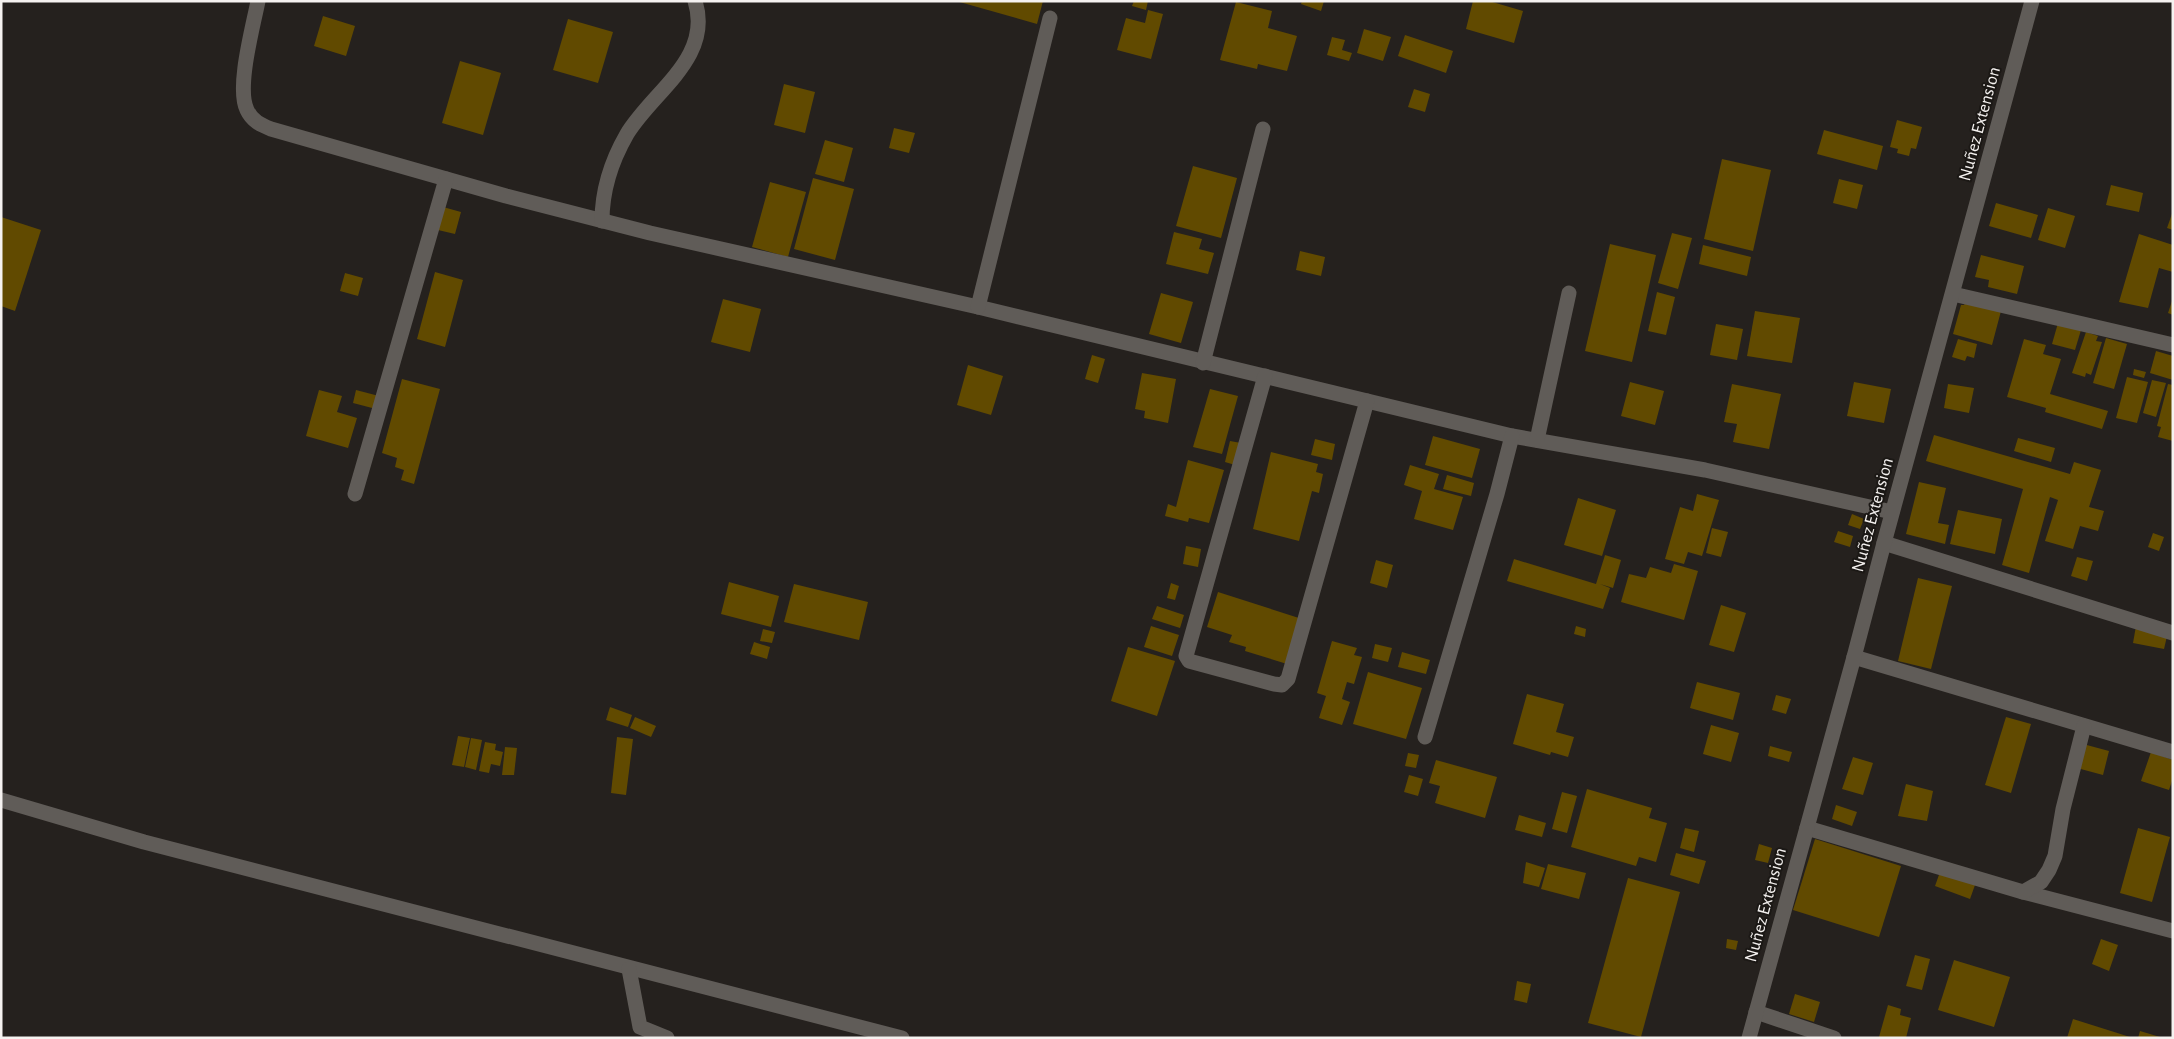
<svg xmlns="http://www.w3.org/2000/svg" width="2174" height="1039" font-family="'Alegreya Sans',sans-serif">
  <style>
    .building { fill: #614a00 }
    .lines { fill: none; stroke-linecap: round; stroke-linejoin: round }
    .minor { stroke: #605c58; stroke-width: 15 }
    .tertiary { stroke: #605c58; stroke-width: 15 }
    .labels { text-anchor: middle; dominant-baseline: central; stroke-width: 4; stroke-linejoin: round; paint-order: stroke }
    .street-label { font-size: 18px; fill: #f5f2f0; stroke: #1b1815 }
  </style>
  <rect width="100%" height="100%" fill="#25211e"/>
  <!-- building -->
  <g class="building">
    <path d="M956,1H1043L1037,24Z"/>
    <path d="M1134,1H1148L1146,10L1132,6Z"/>
    <path d="M1302,1H1324L1321,11L1301,4Z"/>
    <path d="M1473,1H1489L1523,11L1514,43L1466,29Z"/>
    <path d="M1236,2L1272,11L1268,28L1297,36L1287,71L1258,64L1257,69L1220,60Z"/>
    <path d="M1148,10L1163,14L1151,59L1117,50L1126,18L1145,23Z"/>
    <path d="M323,16L355,26L346,56L314,46Z"/>
    <path d="M568,19L613,32L598,83L553,70Z"/>
    <path d="M1364,29L1391,37L1383,61L1357,53Z"/>
    <path d="M1405,35L1453,51L1446,73L1398,56Z"/>
    <path d="M1332,37L1345,40L1342,50L1352,53L1349,61L1327,55Z"/>
    <path d="M460,61L501,73L483,135L442,123Z"/>
    <path d="M784,84L815,92L805,133L774,125Z"/>
    <path d="M1414,89L1430,94L1425,112L1408,107Z"/>
    <path d="M1897,120L1922,127L1916,149L1911,148L1909,156L1897,153L1898,149L1890,147Z"/>
    <path d="M894,128L915,133L909,153L889,148Z"/>
    <path d="M1824,130L1883,146L1877,170L1817,154Z"/>
    <path d="M825,140L853,148L844,182L815,174Z"/>
    <path d="M1722,159L1771,170L1753,251L1704,239Z"/>
    <path d="M1193,166L1237,178L1221,238L1176,226Z"/>
    <path d="M813,178L854,189L835,260L794,249Z"/>
    <path d="M1839,179L1863,185L1857,209L1833,203Z"/>
    <path d="M770,182L806,192L788,257L752,247Z"/>
    <path d="M2111,185L2143,193L2139,212L2106,205Z"/>
    <path d="M1996,203L2038,215L2031,238L1989,226Z"/>
    <path d="M443,207L461,212L455,234L438,230Z"/>
    <path d="M2048,208L2075,216L2065,248L2038,240Z"/>
    <path d="M2173,211V230L2167,228Z"/>
    <path d="M1,217L41,230L15,311L1,306Z"/>
    <path d="M1174,232L1202,239L1199,249L1214,253L1208,274L1166,264Z"/>
    <path d="M1672,233L1692,238L1678,289L1658,283Z"/>
    <path d="M2139,234L2173,245V272L2159,268L2148,308L2119,302Z"/>
    <path d="M1610,244L1656,255L1632,362L1585,351Z"/>
    <path d="M1703,245L1751,257L1747,276L1699,264Z"/>
    <path d="M1300,251L1325,257L1321,276L1296,270Z"/>
    <path d="M1981,255L2024,266L2017,294L1988,287L1989,280L1975,277Z"/>
    <path d="M435,272L463,280L445,347L417,339Z"/>
    <path d="M345,273L363,278L358,296L340,291Z"/>
    <path d="M1657,292L1675,297L1666,335L1648,331Z"/>
    <path d="M1161,293L1193,302L1181,343L1149,334Z"/>
    <path d="M723,299L761,309L750,352L711,342Z"/>
    <path d="M1966,301L2001,311L1992,345L1953,334L1961,305H1964Z"/>
    <path d="M2172,301H2173V315L2168,313Z"/>
    <path d="M1755,311L1800,318L1792,363L1747,356Z"/>
    <path d="M2058,323L2081,330L2075,350L2052,344Z"/>
    <path d="M1716,324L1743,329L1737,360L1710,355Z"/>
    <path d="M2086,332L2098,336L2096,341L2102,342L2091,375L2086,373L2085,377L2072,373Z"/>
    <path d="M2106,338L2127,344L2114,389L2093,383Z"/>
    <path d="M1958,339L1977,344L1974,358L1967,356L1965,361L1952,357Z"/>
    <path d="M2024,339L2046,345L2043,354L2061,359L2050,394L2108,411L2102,429L2045,412L2046,408L2007,397Z"/>
    <path d="M2156,351L2173,356V380L2150,373Z"/>
    <path d="M1092,355L1105,359L1098,383L1085,379Z"/>
    <path d="M968,365L1003,376L991,415L957,405Z"/>
    <path d="M2134,369L2146,372L2144,378L2133,375Z"/>
    <path d="M1142,373L1176,379L1168,423L1144,418L1145,411L1135,409Z"/>
    <path d="M2127,377L2148,382L2137,423L2116,418Z"/>
    <path d="M402,379L440,389L414,484L401,480L404,470L395,467L397,458L382,453Z"/>
    <path d="M2152,380L2166,383L2156,417L2143,413Z"/>
    <path d="M1630,382L1664,391L1655,425L1621,416Z"/>
    <path d="M1854,382L1891,389L1884,423L1847,416Z"/>
    <path d="M1732,384L1781,394L1769,449L1733,442L1737,424L1724,422Z"/>
    <path d="M1948,384L1974,388L1969,413L1944,408Z"/>
    <path d="M2168,384L2173,385V441L2158,437L2161,427L2157,426Z"/>
    <path d="M1210,389L1238,396L1222,454L1193,447Z"/>
    <path d="M319,390L342,396L337,412L357,418L348,448L306,436Z"/>
    <path d="M356,390L379,396L376,409L353,403Z"/>
    <path d="M1934,435L2070,474L2074,462L2101,470L2089,507L2104,511L2098,531L2080,526L2073,549L2045,541L2058,500L2050,497L2029,573L2002,565L2023,489L1926,461Z"/>
    <path d="M1433,436L1480,449L1472,478L1425,465Z"/>
    <path d="M2018,438L2055,448L2051,462L2014,451Z"/>
    <path d="M1315,439L1335,444L1332,460L1311,455Z"/>
    <path d="M1230,441L1241,443L1235,465L1225,462Z"/>
    <path d="M1271,452L1318,464L1316,472L1323,474L1319,493L1312,491L1299,541L1253,529Z"/>
    <path d="M1188,460L1224,470L1209,523L1189,518L1188,522L1165,516L1168,504L1176,507Z"/>
    <path d="M1410,465L1439,474L1434,489L1463,497L1453,530L1414,519L1422,491L1404,485Z"/>
    <path d="M1447,475L1474,483L1471,496L1443,489Z"/>
    <path d="M1919,482L1946,488L1938,523L1949,525L1945,544L1906,534Z"/>
    <path d="M1697,494L1719,500L1702,556L1688,552L1684,564L1665,559L1680,507L1693,511Z"/>
    <path d="M1578,498L1616,510L1602,556L1564,545Z"/>
    <path d="M1958,510L2002,519L1995,554L1950,544Z"/>
    <path d="M1852,514L1864,519L1860,529L1848,525Z"/>
    <path d="M1712,528L1728,532L1721,557L1706,553Z"/>
    <path d="M1838,531L1853,536L1850,547L1834,542Z"/>
    <path d="M2153,533L2164,537L2159,551L2148,547Z"/>
    <path d="M1186,546L1201,549L1198,567L1183,564Z"/>
    <path d="M1605,555L1621,560L1613,588L1600,584L1610,588L1603,609L1507,581L1514,559L1596,584Z"/>
    <path d="M2077,557L2093,561L2087,581L2071,576Z"/>
    <path d="M1376,560L1393,565L1387,588L1370,583Z"/>
    <path d="M1674,564L1698,571L1684,620L1621,602L1629,574L1646,578L1650,567L1671,573Z"/>
    <path d="M1918,578L1952,586L1931,669L1898,661Z"/>
    <path d="M729,582L779,596L771,627L721,614Z"/>
    <path d="M1171,583L1179,586L1175,600L1167,598Z"/>
    <path d="M794,584L868,602L859,640L784,622Z"/>
    <path d="M1218,592L1302,619L1287,664L1245,651L1246,647L1229,642L1232,635L1207,627Z"/>
    <path d="M1721,605L1746,613L1734,652L1709,645Z"/>
    <path d="M1157,606L1184,615L1180,628L1152,619Z"/>
    <path d="M1151,626L1179,635L1172,656L1144,647Z"/>
    <path d="M1576,626L1586,629L1585,637L1574,634Z"/>
    <path d="M2136,626L2168,632L2164,649L2133,643Z"/>
    <path d="M763,629L775,632L772,643L760,641Z"/>
    <path d="M1332,641L1357,648L1354,655L1362,657L1354,684L1347,682L1342,699L1350,702L1342,725L1319,718L1326,696L1317,693Z"/>
    <path d="M754,642L770,647L767,659L750,654Z"/>
    <path d="M1375,644L1392,648L1388,662L1372,658Z"/>
    <path d="M1128,647L1175,661L1157,716L1111,701Z"/>
    <path d="M1402,652L1430,660L1426,674L1398,667Z"/>
    <path d="M1368,672L1422,688L1406,739L1353,724Z"/>
    <path d="M1697,682L1740,693L1733,720L1690,708Z"/>
    <path d="M1527,694L1564,704L1556,732L1574,737L1568,757L1551,752L1550,755L1513,744Z"/>
    <path d="M1776,695L1791,699L1786,714L1772,710Z"/>
    <path d="M610,707L632,715L628,727L606,720Z"/>
    <path d="M635,717L656,726L651,737L630,728Z"/>
    <path d="M2006,717L2031,724L2011,793L1985,785Z"/>
    <path d="M1711,725L1739,733L1731,762L1703,754Z"/>
    <path d="M458,736L470,738L464,767L452,765Z"/>
    <path d="M617,737L633,739L626,795L611,793Z"/>
    <path d="M471,738L482,740L476,770L465,767Z"/>
    <path d="M485,742L496,744L495,750L503,752L500,766L491,764L489,773L479,771Z"/>
    <path d="M2083,744L2109,751L2103,775L2077,768Z"/>
    <path d="M1770,746L1792,752L1789,762L1768,756Z"/>
    <path d="M505,747L517,748L514,775H502Z"/>
    <path d="M2151,752L2173,760V778L2169,790L2141,781Z"/>
    <path d="M1408,753L1419,755L1416,768L1405,766Z"/>
    <path d="M1853,757L1873,763L1863,795L1842,789Z"/>
    <path d="M1436,760L1497,777L1485,818L1435,803L1440,786L1429,783Z"/>
    <path d="M1409,775L1423,779L1418,796L1404,792Z"/>
    <path d="M1906,784L1933,791L1927,821L1898,816Z"/>
    <path d="M1587,789L1652,808L1649,818L1667,823L1656,862L1639,857L1636,866L1571,847Z"/>
    <path d="M1562,792L1577,796L1567,833L1552,829Z"/>
    <path d="M1836,805L1857,812L1852,826L1832,819Z"/>
    <path d="M1519,815L1546,823L1542,837L1515,830Z"/>
    <path d="M1685,828L1699,831L1694,852L1680,848Z"/>
    <path d="M2138,828L2170,837L2152,902L2120,893Z"/>
    <path d="M1815,839L1901,866L1879,937L1793,910Z"/>
    <path d="M1759,844L1772,848L1768,863L1755,860Z"/>
    <path d="M1676,853L1706,861L1699,884L1670,875Z"/>
    <path d="M1526,862L1545,868L1539,887L1523,883Z"/>
    <path d="M1548,864L1586,873L1579,899L1541,889Z"/>
    <path d="M1940,872L1975,885L1970,899L1935,886Z"/>
    <path d="M1628,878L1680,892L1641,1037L1588,1023Z"/>
    <path d="M1727,939L1738,941L1736,950L1726,948Z"/>
    <path d="M2101,939L2118,945L2109,971L2092,964Z"/>
    <path d="M1915,955L1930,959L1922,990L1906,986Z"/>
    <path d="M1954,960L2010,977L1994,1027L1938,1010Z"/>
    <path d="M1517,981L1531,984L1527,1003L1514,1000Z"/>
    <path d="M1795,994L1820,1002L1814,1022L1789,1014Z"/>
    <path d="M1888,1005L1901,1009L1900,1015L1911,1018L1906,1038L1879,1037Z"/>
    <path d="M2073,1019L2130,1037V1038H2067Z"/>
    <path d="M2140,1031L2160,1037V1038H2138Z"/>
  </g>
  <g class="lines">
    <!-- minor -->
    <g class="minor">
      <path d="M258,1C253,27 236,88 247,110C252,121 261,125 271,129L506,196L650,233L978,307L1512,436L1705,470L1892,512"/>
      <path d="M602,221C602,191 612,160 627,134C653,91 713,58 695,1"/>
      <path d="M1953,294L2173,345"/>
      <path d="M978,307L1050,18"/>
      <path d="M1203,363L1263,129"/>
      <path d="M1265,376L1186,656L1189,661L1274,684L1282,685L1288,679L1367,401"/>
      <path d="M1537,440L1569,293"/>
      <path d="M355,494L446,179"/>
      <path d="M1884,543L2173,633"/>
      <path d="M1854,657L2173,752"/>
      <path d="M1425,737L1497,494L1512,436"/>
      <path d="M1,800L144,842L902,1038"/>
      <path d="M1807,828L2023,892L2173,931"/>
      <path d="M2023,892L2041,882L2049,870L2055,856L2063,809L2084,726"/>
      <path d="M629,969L640,1027L667,1038"/>
      <path d="M1756,1012L1834,1038"/>
    </g>
    <!-- tertiary -->
    <path class="tertiary" d="M1749,1038L1854,657L1884,543L2032,1"/>
  </g>
  <g class="labels">
    <!-- street labels -->
    <g class="street-label">
      <text transform="translate(1980 124) rotate(-75)">Nuñez Extension</text>
      <text transform="translate(1873 515) rotate(-75)">Nuñez Extension</text>
      <text transform="translate(1766 905) rotate(-75)">Nuñez Extension</text>
    </g>
  </g>
  <!-- border -->
  <rect width="2174" height="1039" fill="none" stroke="#f5f2f0" stroke-width="5"/>
</svg>
